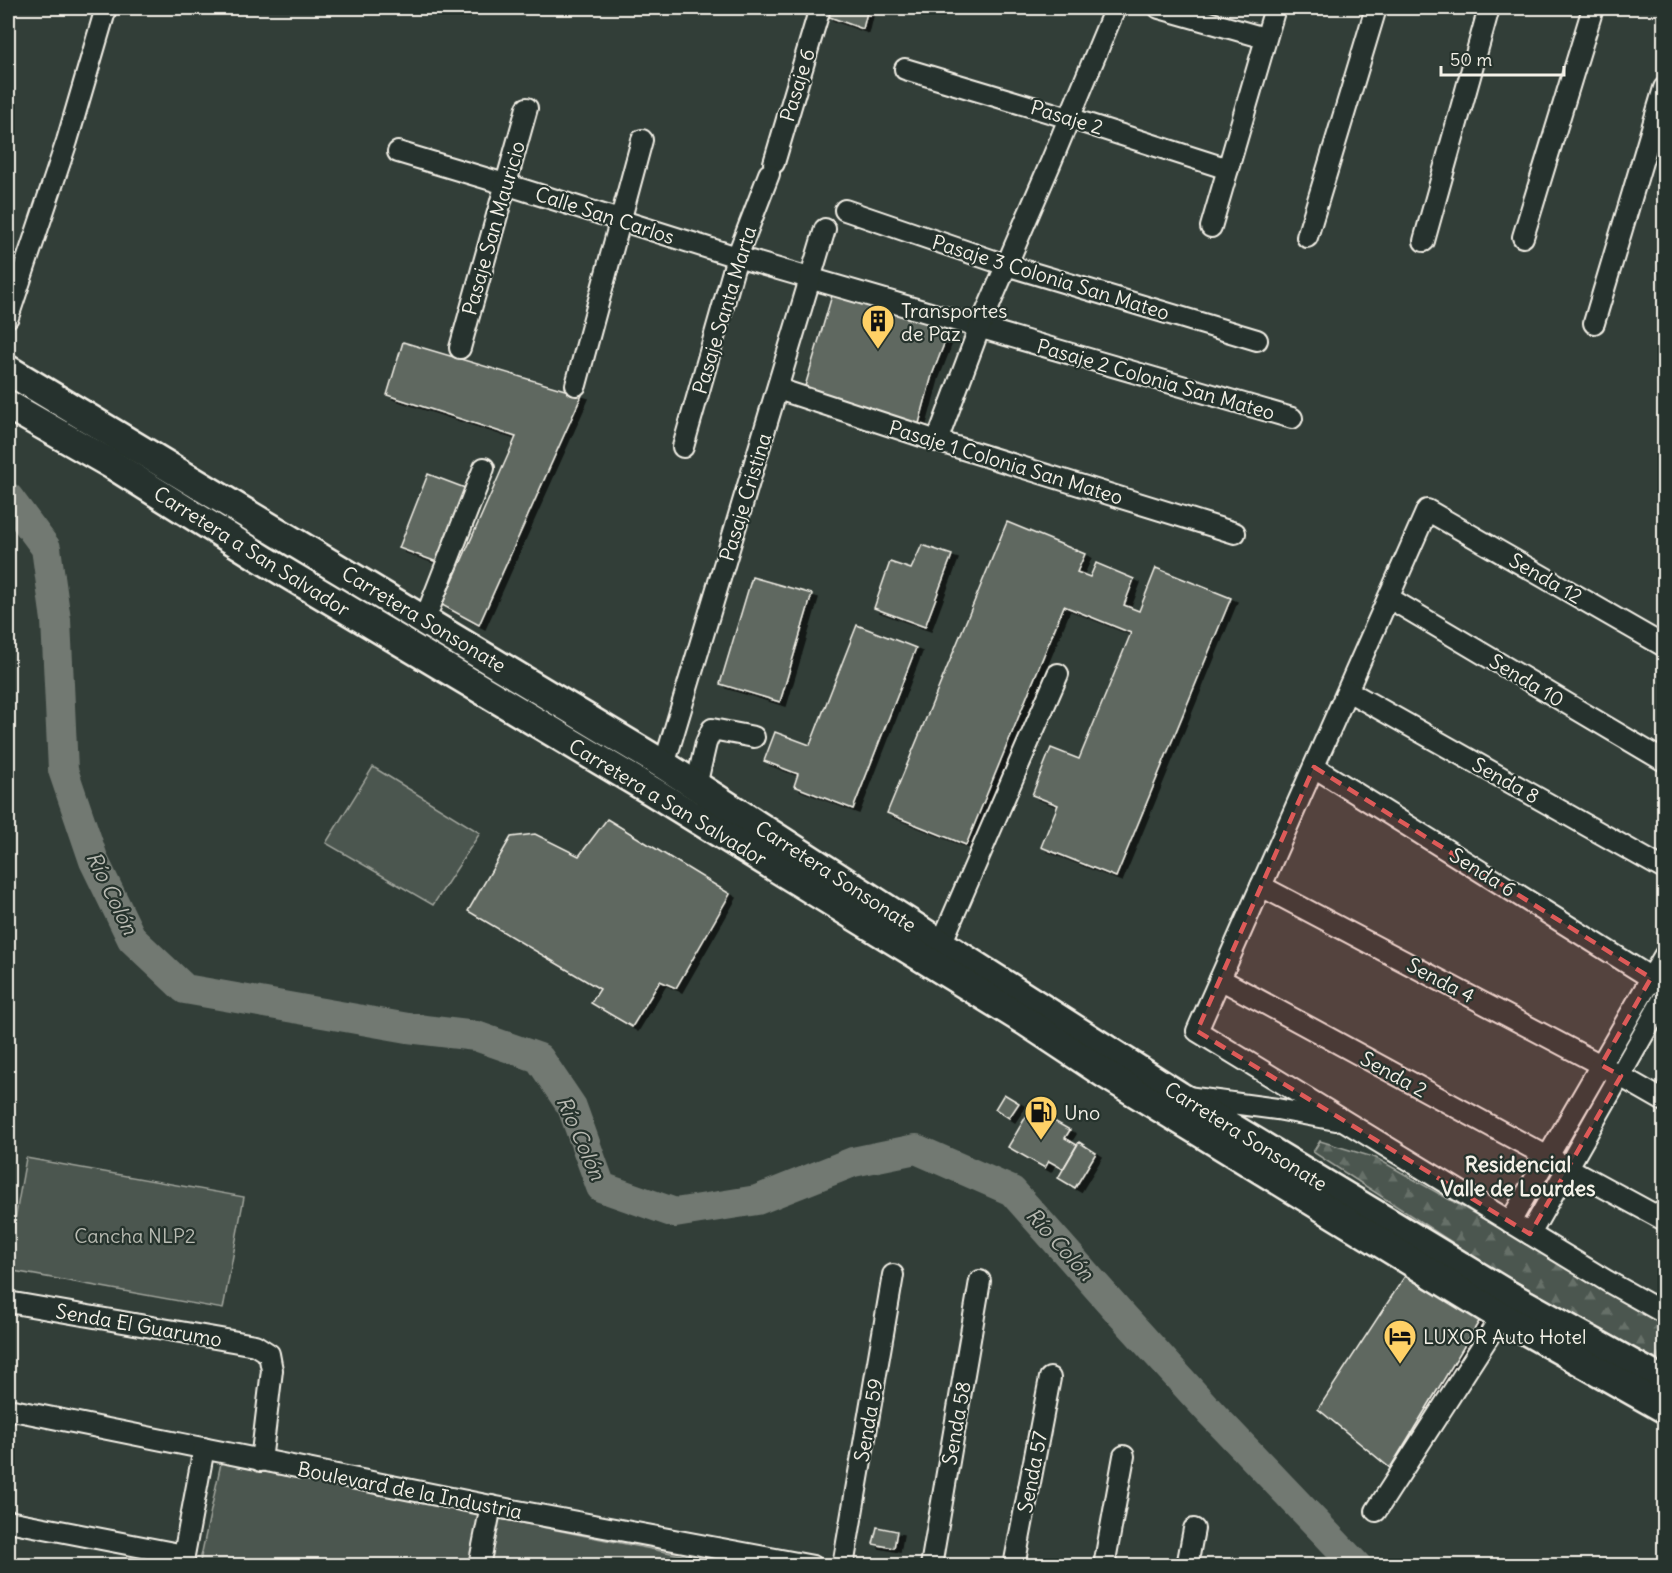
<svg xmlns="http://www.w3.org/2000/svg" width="1672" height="1573" font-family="Delius,sans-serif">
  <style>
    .forest { fill: url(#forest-firs); stroke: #a0a49c; stroke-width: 1.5 }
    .park { fill: #4c564f; stroke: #a0a49c; stroke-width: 1.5 }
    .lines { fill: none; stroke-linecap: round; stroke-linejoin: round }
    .river { stroke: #727972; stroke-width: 30 }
    .building { fill: #5f6861; stroke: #f4f1e8; stroke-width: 1.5; filter: url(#shadow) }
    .minor-casing { stroke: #f4f1e8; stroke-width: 24 }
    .highway-casing { stroke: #f4f1e8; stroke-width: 33 }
    .minor { stroke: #26332d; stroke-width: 20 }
    .highway { stroke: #26332d; stroke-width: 28 }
    .marked { fill: #de5a58; fill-opacity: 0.2; stroke: #de5a58; stroke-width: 4.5; stroke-dasharray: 12 8; stroke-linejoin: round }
    .labels { text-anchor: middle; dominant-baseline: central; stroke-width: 4.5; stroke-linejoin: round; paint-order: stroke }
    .street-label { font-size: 20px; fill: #f4f1e8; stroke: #26332d }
    .poi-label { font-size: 20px; fill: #f4f1e8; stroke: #26332d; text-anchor: start }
    .park-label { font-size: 20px; fill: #b9bbb2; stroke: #26332d }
    .water-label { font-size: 21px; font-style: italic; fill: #babbb3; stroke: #26332d }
    .neighbourhood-label { font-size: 21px; font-weight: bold; fill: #f4f1e8; stroke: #26332d }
  </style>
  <defs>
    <pattern id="forest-firs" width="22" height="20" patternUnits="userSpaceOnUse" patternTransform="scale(1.5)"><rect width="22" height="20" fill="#4c564f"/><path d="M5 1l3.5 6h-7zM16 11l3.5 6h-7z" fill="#666f68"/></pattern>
    <filter id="shadow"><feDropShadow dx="6" dy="4" stdDeviation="0" flood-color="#0009"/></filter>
  </defs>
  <rect width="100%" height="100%" fill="#323e38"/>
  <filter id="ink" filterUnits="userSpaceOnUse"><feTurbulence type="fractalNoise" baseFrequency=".0167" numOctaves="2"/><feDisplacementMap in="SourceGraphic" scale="12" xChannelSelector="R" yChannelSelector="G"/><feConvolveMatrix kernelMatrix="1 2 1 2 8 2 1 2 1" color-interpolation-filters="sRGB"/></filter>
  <g filter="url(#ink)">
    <!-- forest -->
    <path class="forest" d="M1320,1141L1376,1158L1664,1321V1364L1493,1269L1313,1152Z"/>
    <!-- park -->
    <g class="park">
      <path d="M373,767L480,833L433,905L326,843Z"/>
      <path d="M26,1158L244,1197L223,1309L8,1270V1259Z"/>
      <path d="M221,1463L489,1516L481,1565L199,1566Z"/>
      <path d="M496,1518L731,1565L487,1566Z"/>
    </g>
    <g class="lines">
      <!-- river -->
      <path class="river" d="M8,497L46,548L56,620L63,770L94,861L132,939L185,989L408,1028L476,1036L539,1058L572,1107L601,1187L675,1213L757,1200L853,1162L916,1149L1012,1191L1121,1314L1211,1413L1357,1566"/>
    </g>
    <!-- building -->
    <g class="building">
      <path d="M829,8H868L863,29L827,16Z"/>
      <path d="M833,292L951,326L932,375L917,431L803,393Z"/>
      <path d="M403,342L582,395L479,625L442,605L516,437L387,395Z"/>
      <path d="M428,474L465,488L437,562L399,548Z"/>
      <path d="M1007,522L1085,554L1077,572L1090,577L1096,563L1134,579L1124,605L1139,611L1156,568L1231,598L1116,877L1041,847L1058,805L1032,795L1051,748L1079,759L1131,633L1064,606L966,845L887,813Z"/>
      <path d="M922,545L952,555L925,627L874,608L890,562L911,569Z"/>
      <path d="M752,577L812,594L780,702L720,684Z"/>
      <path d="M857,625L916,648L853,809L794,786L798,774L764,761L775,732L810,745Z"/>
      <path d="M607,819L730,894L676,988L660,981L632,1027L591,1003L600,989L468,911L511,837L535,834L579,856Z"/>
      <path d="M1004,1094L1019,1103L1009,1118L995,1109Z"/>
      <path d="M1031,1108L1070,1130L1065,1138L1077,1145L1063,1169L1049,1161L1045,1168L1008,1147Z"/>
      <path d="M1079,1142L1096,1153L1075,1188L1058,1178Z"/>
      <path d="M1405,1276L1480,1320L1390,1468L1318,1409Z"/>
      <path d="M877,1527L897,1531L894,1548L873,1544Z"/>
    </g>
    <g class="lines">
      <!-- minor casing -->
      <g class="minor-casing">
        <g id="minor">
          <path d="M1159,8L1265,38"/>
          <path d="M905,69L1069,118L1228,169"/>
          <path d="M398,152L505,184L737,257L1292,418"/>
          <path d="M774,163L820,8"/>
          <path d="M845,210L1006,265L1257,340"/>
          <path d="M1211,227L1275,8"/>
          <path d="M1307,237L1376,8"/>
          <path d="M1523,237L1593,8"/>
          <path d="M1424,241L1489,8"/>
          <path d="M8,317L67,141L106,8"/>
          <path d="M1594,323L1664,88"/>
          <path d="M460,348L527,108"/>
          <path d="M576,385L642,140"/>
          <path d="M778,389L937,441L1235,533"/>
          <path d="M937,441L979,329L1051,162L1115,8"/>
          <path d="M683,447L737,257L769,174"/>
          <path d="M1389,598L1664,761"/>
          <path d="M425,619L484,468"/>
          <path d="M1664,646L1427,510L1197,1031L1607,1281L1664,1313"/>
          <path d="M1348,691L1664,869"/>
          <path d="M664,765L825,229"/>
          <path d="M1314,767L1664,986"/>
          <path d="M696,786L706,743L712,729L754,737"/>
          <path d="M1261,886L1601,1065L1664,1101"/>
          <path d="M941,944L1058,674"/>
          <path d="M1220,979L1664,1220"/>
          <path d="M1187,1097L1277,1109L1336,1120"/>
          <path d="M1510,1222L1664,956"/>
          <path d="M1530,1234L1664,998"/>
          <path d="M8,1302L255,1345L269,1354L272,1370L261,1461"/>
          <path d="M8,1409L491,1506L813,1566"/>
          <path d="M1376,1511L1501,1317"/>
          <path d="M8,1521L184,1555"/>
          <path d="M182,1566L204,1448"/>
          <path d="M479,1566L491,1506"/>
          <path d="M843,1566L893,1275"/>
          <path d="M931,1566L980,1281"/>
          <path d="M1014,1566L1050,1378"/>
          <path d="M1104,1566L1124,1456"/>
          <path d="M1187,1566L1194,1529"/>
        </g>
      </g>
      <!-- highway casing -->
      <g class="highway-casing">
        <g id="highway">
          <path d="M8,370L664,765L941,944L1179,1096L1508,1295L1664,1382"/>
          <path d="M8,405L113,465L266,561L652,791L1027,1022L1104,1073L1497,1314L1664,1408"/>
        </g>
      </g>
      <!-- minor -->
      <use href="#minor" class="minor"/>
      <!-- highway -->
      <use href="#highway" class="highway"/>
    </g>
  </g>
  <!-- marked area -->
  <path class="marked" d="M1314,767L1651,978L1601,1065L1621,1076L1530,1234L1197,1031Z"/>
  <!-- icons -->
  <defs>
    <g id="building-pin" transform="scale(1.725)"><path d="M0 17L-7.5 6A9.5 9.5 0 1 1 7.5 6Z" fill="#ffd166" stroke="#26332d"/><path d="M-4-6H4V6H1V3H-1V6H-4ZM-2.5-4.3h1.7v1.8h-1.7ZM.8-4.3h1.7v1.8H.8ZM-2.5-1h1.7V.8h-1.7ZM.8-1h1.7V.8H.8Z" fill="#111"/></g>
    <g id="fuel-pin" transform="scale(1.725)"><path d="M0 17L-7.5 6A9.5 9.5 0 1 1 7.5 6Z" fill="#ffd166" stroke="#26332d"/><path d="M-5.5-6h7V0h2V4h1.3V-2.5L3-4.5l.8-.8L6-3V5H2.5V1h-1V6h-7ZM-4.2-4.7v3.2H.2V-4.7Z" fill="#111"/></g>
    <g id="hotel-pin" transform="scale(1.725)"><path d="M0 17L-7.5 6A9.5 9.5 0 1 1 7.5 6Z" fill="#ffd166" stroke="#26332d"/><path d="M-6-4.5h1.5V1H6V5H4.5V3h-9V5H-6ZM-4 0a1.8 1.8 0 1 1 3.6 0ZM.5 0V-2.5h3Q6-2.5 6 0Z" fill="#111"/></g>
  </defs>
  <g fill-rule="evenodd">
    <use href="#building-pin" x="878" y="321"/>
    <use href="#fuel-pin" x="1041" y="1112"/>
    <use href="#hotel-pin" x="1400" y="1336"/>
  </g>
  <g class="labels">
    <!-- street labels -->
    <g class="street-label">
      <text transform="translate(797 85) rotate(-73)">Pasaje 6</text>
      <text transform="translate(1067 117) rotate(17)">Pasaje 2</text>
      <text transform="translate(605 215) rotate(18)">Calle San Carlos</text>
      <text transform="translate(493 228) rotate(-74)">Pasaje San Mauricio</text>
      <text transform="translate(1051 277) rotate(17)">Pasaje 3 Colonia San Mateo</text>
      <text transform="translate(724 310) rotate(-73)">Pasaje Santa Marta</text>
      <text transform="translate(1156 379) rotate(16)">Pasaje 2 Colonia San Mateo</text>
      <text transform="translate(1006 462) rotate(17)">Pasaje 1 Colonia San Mateo</text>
      <text transform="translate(745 497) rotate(-73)">Pasaje Cristina</text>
      <text transform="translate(252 551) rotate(32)">Carretera a San Salvador</text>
      <text transform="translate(1546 578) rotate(30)">Senda 12</text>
      <text transform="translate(424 619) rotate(31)">Carretera Sonsonate</text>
      <text transform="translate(1527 680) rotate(31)">Senda 10</text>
      <text transform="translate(1506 780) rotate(29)">Senda 8</text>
      <text transform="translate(668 802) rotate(31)">Carretera a San Salvador</text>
      <text transform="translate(1483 872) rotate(32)">Senda 6</text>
      <text transform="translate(836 876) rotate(33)">Carretera Sonsonate</text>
      <text transform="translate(1441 980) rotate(28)">Senda 4</text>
      <text transform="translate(1394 1074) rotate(29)">Senda 2</text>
      <text transform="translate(1246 1136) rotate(32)">Carretera Sonsonate</text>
      <text transform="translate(139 1325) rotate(10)">Senda El Guarumo</text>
      <text transform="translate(868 1420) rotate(-80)">Senda 59</text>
      <text transform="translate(956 1423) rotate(-80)">Senda 58</text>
      <text transform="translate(1032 1472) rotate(-79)">Senda 57</text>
      <text transform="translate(410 1490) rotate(11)">Boulevard de la Industria</text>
    </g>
    <!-- poi labels -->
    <g class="poi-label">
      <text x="901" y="310">Transportes<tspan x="901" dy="23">de Paz</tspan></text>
      <text x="1064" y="1112">Uno</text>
      <text x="1423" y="1336">LUXOR Auto Hotel</text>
    </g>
    <!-- park labels -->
    <g class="park-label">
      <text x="135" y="1235">Cancha NLP2</text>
    </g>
    <!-- water labels -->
    <g class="water-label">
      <text transform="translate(112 893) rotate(64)">Río Colón</text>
      <text transform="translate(581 1138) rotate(66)">Río Colón</text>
      <text transform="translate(1060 1244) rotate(48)">Río Colón</text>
    </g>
    <!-- neighbourhood labels -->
    <g class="neighbourhood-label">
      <text x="1518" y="1164">Residencial<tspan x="1518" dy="24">Valle de Lourdes</tspan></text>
    </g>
  </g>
  <!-- margin -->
  <rect width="1672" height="1573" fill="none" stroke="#26332d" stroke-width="30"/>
  <rect x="15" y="15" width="1642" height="1543" fill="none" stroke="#f4f1e8" stroke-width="2" filter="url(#ink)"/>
  <!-- scale -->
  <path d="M1441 66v9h123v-9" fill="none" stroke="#f4f1e8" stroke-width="3"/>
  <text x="1450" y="66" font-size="18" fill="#f4f1e8" stroke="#26332d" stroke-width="4.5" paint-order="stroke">50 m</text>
</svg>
